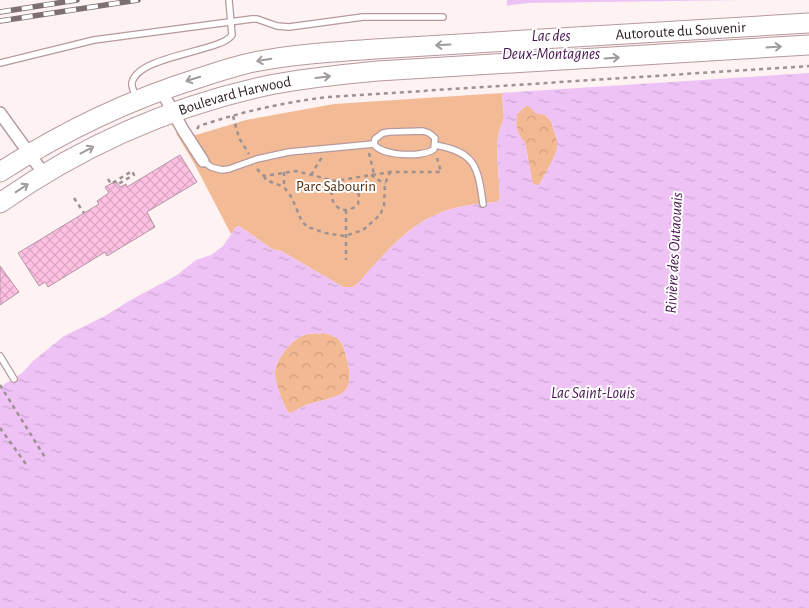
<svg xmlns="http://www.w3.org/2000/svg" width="809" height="608" font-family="'Alegreya Sans',sans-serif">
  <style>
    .forest { fill: url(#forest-crowns) }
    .green { fill: #f3bb95 }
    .water { fill: url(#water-ripples); fill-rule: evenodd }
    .pier { fill: #fef2f3 }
    .building { fill: url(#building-cross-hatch); stroke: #b197a5 }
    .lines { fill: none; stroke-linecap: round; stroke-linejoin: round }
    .service-casing { stroke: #b6999d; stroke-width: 8 }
    .minor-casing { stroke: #b6999d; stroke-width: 14 }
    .trunk-casing { stroke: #b6999d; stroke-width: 21 }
    .path { stroke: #9d9193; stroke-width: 2.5; stroke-dasharray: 4 4; stroke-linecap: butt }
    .service { stroke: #fff; stroke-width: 5.5 }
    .minor { stroke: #fff; stroke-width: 11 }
    .trunk { stroke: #fff; stroke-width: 19 }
    .rail-casing { stroke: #7c7072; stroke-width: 5.5 }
    .rail { stroke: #fff; stroke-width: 4; stroke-dasharray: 11; stroke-linecap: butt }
    .oneway { stroke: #a09b9c }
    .labels { text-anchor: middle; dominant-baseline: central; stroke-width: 4; stroke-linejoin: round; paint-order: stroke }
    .street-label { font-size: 15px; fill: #2d2123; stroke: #fff }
    .park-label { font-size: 15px; fill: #532e12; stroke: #fff }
    .water-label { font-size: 16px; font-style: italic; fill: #481551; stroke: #fff }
  </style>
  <defs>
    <pattern id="forest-crowns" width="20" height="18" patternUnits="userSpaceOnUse" patternTransform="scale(1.25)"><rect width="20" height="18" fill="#f2b993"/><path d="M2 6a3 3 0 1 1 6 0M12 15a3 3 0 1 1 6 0" fill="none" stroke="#d09f7e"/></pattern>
    <pattern id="water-ripples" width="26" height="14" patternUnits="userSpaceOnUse" patternTransform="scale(1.25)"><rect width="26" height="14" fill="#eec2f5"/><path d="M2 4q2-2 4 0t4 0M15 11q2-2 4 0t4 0" fill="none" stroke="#cca6d2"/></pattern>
    <pattern id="building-cross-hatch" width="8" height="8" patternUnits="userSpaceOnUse" patternTransform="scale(1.25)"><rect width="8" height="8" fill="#ffc0e2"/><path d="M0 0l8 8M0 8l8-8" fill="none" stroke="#dba5c2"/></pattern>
  </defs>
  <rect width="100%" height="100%" fill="#fef2f3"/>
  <!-- forest -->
  <g class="forest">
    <path d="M527,105L545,115L551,121L557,140V149L553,160L539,185H533L525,143L519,135L516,125L517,114Z"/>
    <path d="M324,333C343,339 342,341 347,360C358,401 333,395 304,406C300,407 295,411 291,413L288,412C283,404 274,380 275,371C278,356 293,337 308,334C313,333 319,334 324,333Z"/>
  </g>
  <!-- green -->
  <path class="green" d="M502,93L504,118L498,134L497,154L500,198L497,202C477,204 455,206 437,214C405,228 381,257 359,283L353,287H343L281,251L272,249L239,226L236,227L231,234L195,165L176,133L196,135L246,120L334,104Z"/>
  <!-- water -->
  <path class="water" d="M507,0H809V608H0V387L22,373L33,361L64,336L105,316L129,301L177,275L196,260L211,255L223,246L236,227L239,226L272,249L281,251L343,287H353L359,282C381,257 405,228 437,214C455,206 477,204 497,202L500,198L497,154L498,134L504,118L502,93ZM527,105L537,114L545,115L551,121L557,140V149L553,160L539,185L533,184L525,143L519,135L516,125L517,114ZM324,333C343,339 342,340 347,360C358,401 333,395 304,406C300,407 295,411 291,413L288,412C283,404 274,380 275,371C278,356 293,337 308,334C313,333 319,334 324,333Z"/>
  <!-- pier -->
  <path class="pier" d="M743,0H809V73L499,93L505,6L528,3Z"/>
  <!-- building -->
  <g class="building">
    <path d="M180,155L197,182L147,212L155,227L107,256L105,252L48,287L45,282L39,286L18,253L99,204L97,201L109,193L105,187L116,181L120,187L126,184L127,187Z"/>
    <path d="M0,266L19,292L0,305Z"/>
  </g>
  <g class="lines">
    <!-- service casing -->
    <g class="service-casing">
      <g id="service">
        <path d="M0,63L94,40L252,19H257L277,26L289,27L363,17H443"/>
        <path d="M136,97C135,93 131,87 132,83C137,55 222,52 232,35L229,0"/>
        <path d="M423,131L429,133L435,138L434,149C423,158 381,156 374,144L375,139L383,133L389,132Z"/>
        <path d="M435,145C475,152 478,166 483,204"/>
        <path d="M203,161L211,167L222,170L229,169L257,159L289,152L374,144"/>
        <path d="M0,356L14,379"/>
      </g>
    </g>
    <!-- minor casing -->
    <g class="minor-casing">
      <g id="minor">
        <path d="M161,90L183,130L203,161"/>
        <path d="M0,113L44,174"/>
      </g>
    </g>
    <!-- trunk casing -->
    <g class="trunk-casing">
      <g id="trunk">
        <path id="s1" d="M0,172C62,132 128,100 199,78C217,72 235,66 254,62C294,54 335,52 375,49L809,23"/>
        <path id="s2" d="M0,203C80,147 169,107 265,86C302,78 340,75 378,71L809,45"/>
      </g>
    </g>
    <!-- path -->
    <g class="path">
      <path d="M233,116L239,138L249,154"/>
      <path d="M197,129L199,126C241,112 284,102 329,97L809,66"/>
      <path d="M369,153L374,174"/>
      <path d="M257,169L264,176L296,171L335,181L390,172H441L437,158"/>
      <path d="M284,172V187L292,198L302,222L308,227L325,233L345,236L363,230L380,215L384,206L385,184L390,172"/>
      <path d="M311,175L322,157"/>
      <path d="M371,175L385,184"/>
      <path d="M264,176L266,180L284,187"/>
      <path d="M108,179L111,184L132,171L134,175L118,184"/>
      <path d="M331,191H336L346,185L354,187L359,195L358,204C349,214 335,211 332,198C331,192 332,187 333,181"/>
      <path d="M74,198L84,213"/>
      <path d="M346,210V260"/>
      <path d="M0,385L46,459"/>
      <path d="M0,428L26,464"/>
    </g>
    <!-- service -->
    <use href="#service" class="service"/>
    <!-- minor -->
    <use href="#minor" class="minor"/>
    <!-- trunk -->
    <use href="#trunk" class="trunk"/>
    <!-- rail casing -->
    <g class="rail-casing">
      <g id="rail">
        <path d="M0,12L77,0"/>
        <path d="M0,21L138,0"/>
      </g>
    </g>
    <!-- rail -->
    <use href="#rail" class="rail"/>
  </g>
  <!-- one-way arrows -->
  <defs><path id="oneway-shaft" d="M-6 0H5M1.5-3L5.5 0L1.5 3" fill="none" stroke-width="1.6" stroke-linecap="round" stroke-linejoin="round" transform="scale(1.25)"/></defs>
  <g class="oneway">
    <use href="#oneway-shaft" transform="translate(443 45) rotate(177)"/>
    <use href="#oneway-shaft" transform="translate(774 47) rotate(-4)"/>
    <use href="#oneway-shaft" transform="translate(612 58) rotate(-4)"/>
    <use href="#oneway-shaft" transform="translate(264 60) rotate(170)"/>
    <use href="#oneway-shaft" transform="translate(323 77) rotate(-7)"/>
    <use href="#oneway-shaft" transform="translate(193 79) rotate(163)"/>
    <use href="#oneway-shaft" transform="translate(87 150) rotate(-28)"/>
    <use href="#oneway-shaft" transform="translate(22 188) rotate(-33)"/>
  </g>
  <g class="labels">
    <!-- street labels -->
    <g class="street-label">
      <text stroke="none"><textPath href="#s1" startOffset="706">Autoroute du Souvenir</textPath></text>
      <text stroke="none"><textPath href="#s2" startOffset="260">Boulevard Harwood</textPath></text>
    </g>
    <!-- park labels -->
    <g class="park-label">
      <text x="336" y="186">Parc Sabourin</text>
    </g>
    <!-- water labels -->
    <g class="water-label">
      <text x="551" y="36">Lac des<tspan x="551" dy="18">Deux-Montagnes</tspan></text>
      <text transform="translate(674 253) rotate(-87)">Rivière des Outaouais</text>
      <text x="593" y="393">Lac Saint-Louis</text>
    </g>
  </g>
</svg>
